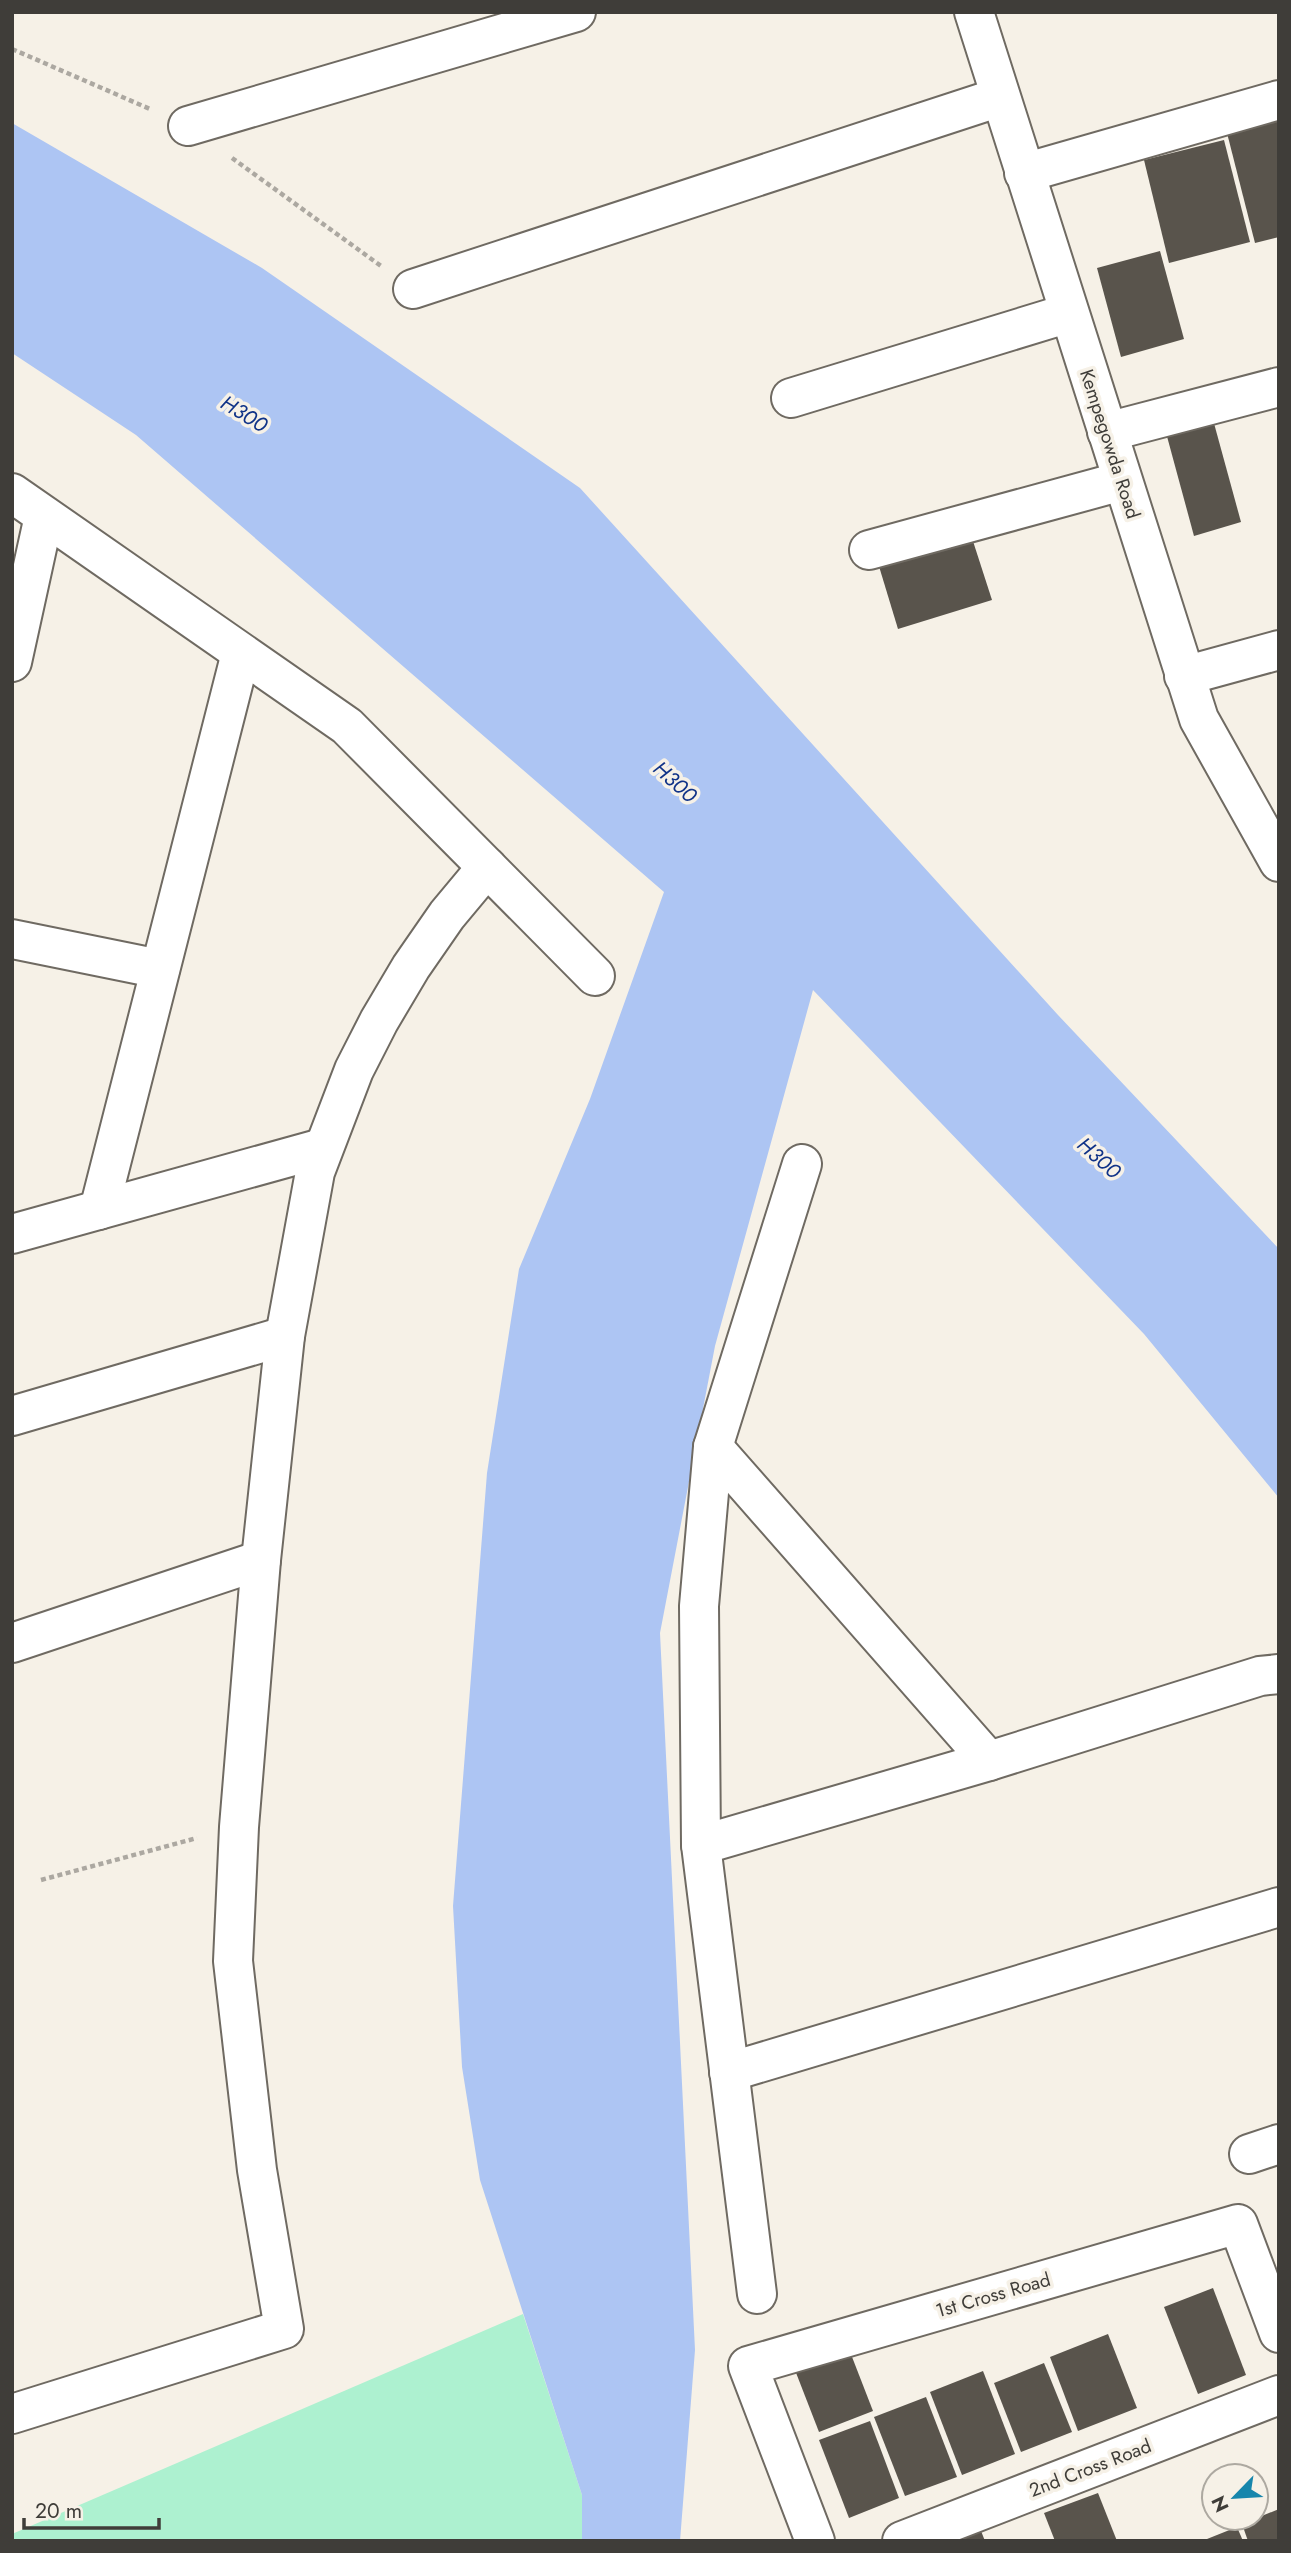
<svg xmlns="http://www.w3.org/2000/svg" width="1291" height="2553" font-family="Jost,sans-serif">
  <style>
    .green { fill: #adf1d0 }
    .water { fill: #adc5f3 }
    .building { fill: #59544c }
    .lines { fill: none; stroke-linecap: round; stroke-linejoin: round }
    .minor-casing { stroke: #6f6a62; stroke-width: 42 }
    .path { stroke: #aca8a1; stroke-width: 4.5; stroke-dasharray: 5 3.5; stroke-linecap: butt }
    .minor { stroke: #fff; stroke-width: 38 }
    .labels { text-anchor: middle; dominant-baseline: central; stroke-width: 7; stroke-linejoin: round; paint-order: stroke }
    .street-label { font-size: 19px; fill: #3f3d39; stroke: #f6f1e7 }
    .water-label { font-size: 21px; font-style: italic; fill: #103388; stroke: #f6f1e7 }
  </style>
  <rect width="100%" height="100%" fill="#f6f1e7"/>
  <!-- green -->
  <path class="green" d="M523,2314L582,2495V2541H12V2534Z"/>
  <!-- water -->
  <path class="water" d="M12,123L262,268L580,488L1058,1015L1279,1249V1498L1144,1334L813,990L715,1346L660,1633L695,2350L680,2541H582V2495L480,2180L462,2067L453,1906L487,1473L519,1269L590,1099L664,892L136,435L12,353Z"/>
  <!-- building -->
  <g class="building">
    <path d="M1279,119V237L1255,243L1227,133Z"/>
    <path d="M1224,140L1250,242L1169,263L1144,160Z"/>
    <path d="M1160,251L1184,339L1121,357L1097,268Z"/>
    <path d="M1212,416L1241,522L1194,536L1165,429Z"/>
    <path d="M971,535L992,600L898,629L878,563Z"/>
    <path d="M1213,2288L1246,2375L1198,2394L1164,2307Z"/>
    <path d="M1108,2334L1137,2408L1078,2431L1050,2357Z"/>
    <path d="M847,2344L873,2411L819,2432L793,2365Z"/>
    <path d="M1044,2363L1072,2432L1021,2452L994,2383Z"/>
    <path d="M983,2371L1015,2454L962,2475L930,2392Z"/>
    <path d="M926,2397L957,2477L905,2496L874,2417Z"/>
    <path d="M870,2421L899,2498L849,2518L819,2440Z"/>
    <path d="M1098,2493L1117,2541H1055L1044,2513Z"/>
    <path d="M1279,2509V2541H1248L1242,2524Z"/>
    <path d="M1237,2527L1243,2541H1202Z"/>
    <path d="M981,2531L985,2541H957Z"/>
  </g>
  <g class="lines">
    <!-- minor casing -->
    <g class="minor-casing">
      <g id="minor">
        <path d="M974,12L1199,719L1279,862"/>
        <path d="M188,126L576,12"/>
        <path d="M1024,173L1279,100"/>
        <path d="M413,289L1000,97"/>
        <path d="M791,398L1069,313"/>
        <path d="M1107,432L1279,387"/>
        <path d="M12,493L347,726L595,976"/>
        <path d="M869,550L1122,481"/>
        <path d="M12,662L44,516"/>
        <path d="M1184,676L1279,650"/>
        <path d="M12,939L160,969"/>
        <path d="M802,1164L713,1447L699,1606L701,1845L989,1761L1260,1676L1279,1674"/>
        <path d="M99,1210L241,653"/>
        <path d="M12,1234L322,1148"/>
        <path d="M12,1416L285,1336"/>
        <path d="M713,1447L989,1761"/>
        <path d="M12,1643L261,1560"/>
        <path d="M701,1845L757,2294"/>
        <path d="M729,2072L1279,1907"/>
        <path d="M1249,2154L1279,2144"/>
        <path d="M12,2414L284,2329L257,2170L233,1961L239,1827L261,1560L285,1336L315,1172L354,1070L379,1021L411,967L447,915L487,867"/>
        <path d="M815,2541L748,2366L1238,2224L1279,2333"/>
        <path d="M902,2541L1279,2395"/>
      </g>
    </g>
    <!-- path -->
    <g class="path">
      <path d="M12,49L150,109"/>
      <path d="M232,158L381,266"/>
      <path d="M41,1880L197,1838"/>
    </g>
    <!-- minor -->
    <use href="#minor" class="minor"/>
  </g>
  <g class="labels">
    <!-- street labels -->
    <g class="street-label">
      <text transform="translate(1110 444) rotate(72)">Kempegowda Road</text>
      <text transform="translate(993 2295) rotate(-16)">1st Cross Road</text>
      <text transform="translate(1090 2468) rotate(-21)">2nd Cross Road</text>
    </g>
    <!-- water labels -->
    <g class="water-label">
      <text transform="translate(244 414) rotate(32)">H300</text>
      <text transform="translate(675 782) rotate(42)">H300</text>
      <text transform="translate(1099 1158) rotate(42)">H300</text>
    </g>
  </g>
  <!-- border -->
  <rect width="1291" height="2553" fill="none" stroke="#3f3d39" stroke-width="28"/>
  <!-- north arrow -->
  <g transform="translate(1235 2497) rotate(245)"><circle r="33" fill="#f6f1e7" stroke="#ada9a1" stroke-width="2"/>
  <path d="M0-5L12 26L0 18L-12 26Z" fill="#1786ac"/>
  <text y="-10" font-size="19" font-weight="bold" text-anchor="middle" fill="#3f3d39">N</text>
  </g>
  <!-- scale -->
  <path d="M24 2518v10h135v-10" fill="none" stroke="#3f3d39" stroke-width="3.5"/>
  <text x="35" y="2518" font-size="21" fill="#3f3d39" stroke="#f6f1e7" stroke-width="5" paint-order="stroke">20 m</text>
</svg>
